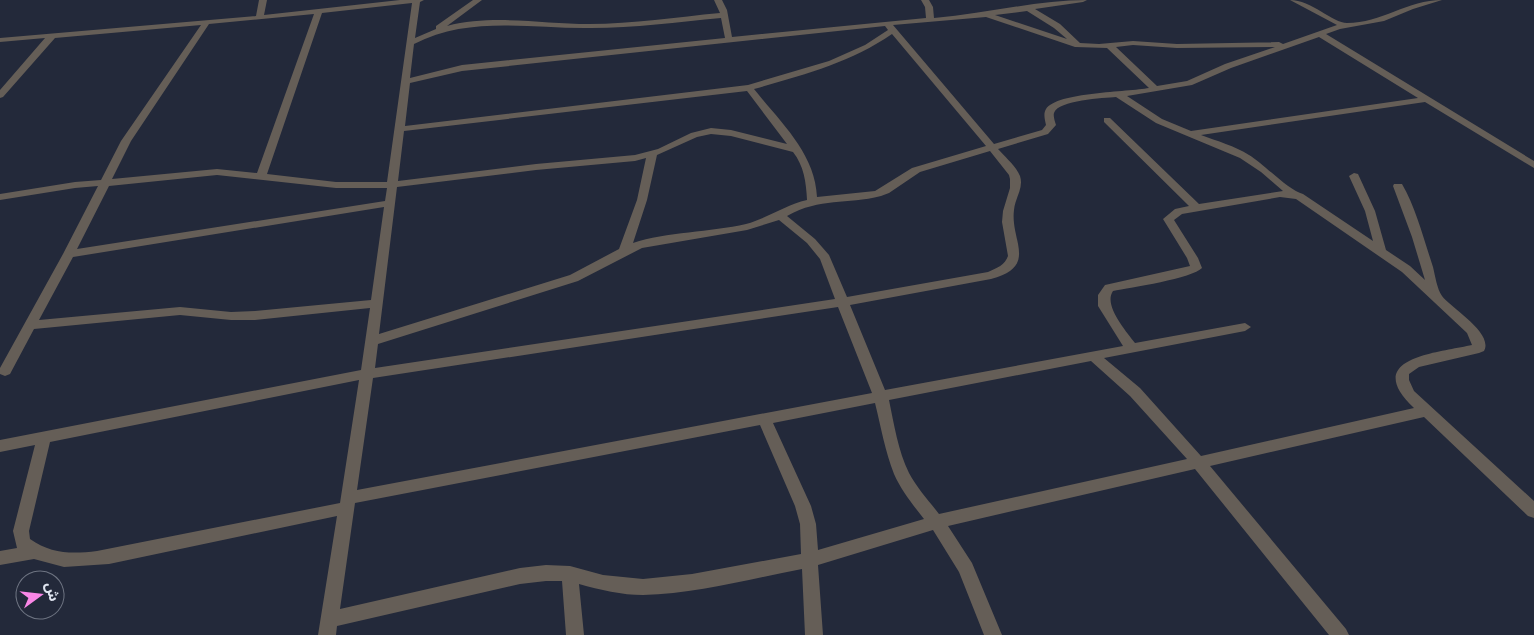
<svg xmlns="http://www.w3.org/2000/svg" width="1534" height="635" font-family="'PT Sans','Noto Sans Arabic',sans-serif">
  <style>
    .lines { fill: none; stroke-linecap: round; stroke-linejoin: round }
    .minor { fill: #655e57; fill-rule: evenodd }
  </style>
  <rect width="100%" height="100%" fill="#23293a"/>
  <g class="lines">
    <!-- minor -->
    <path class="minor" d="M259,0H267L264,15L400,0H424L420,2L415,38L436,29V26L473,0H482L447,26C493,14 543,24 589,24C633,24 677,17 720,13L714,0H722L727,10L732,37L926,18L925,7L921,0H929L933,7L934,18C985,14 1036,0 1087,0L1083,2L1035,9L1060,24L1080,43L1099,44L1133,41L1177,44L1279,42L1283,44L1337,25L1290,0C1311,0 1333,23 1347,23C1381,23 1408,0 1442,0L1413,9L1384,21L1340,29L1326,34L1534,161V168L1425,102L1201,135C1217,141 1235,146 1249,155C1264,164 1289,191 1303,194L1373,241L1365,211L1349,176L1354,173L1358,174L1375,211L1386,250L1410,266L1425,280L1412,237L1393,186L1394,184H1402C1416,208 1424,240 1433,267C1435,275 1437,289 1442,296C1451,308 1494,333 1484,351L1479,353L1419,367L1409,374V380L1414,391L1534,501V518L1528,516L1424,417L1210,466L1346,629L1349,635H1329L1195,469L948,526L972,563L1002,635H984L959,572L933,530L818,565L823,635H805L802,569C750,579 696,594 643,595C622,595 600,590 579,584L584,635H566L562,581H546L520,584L337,626L336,635H318L337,516L109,564L64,567L34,559L0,565V551L17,548L13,531L35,445L0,452V440L361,370L370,308L255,320H231L180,315L34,329L10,374L5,376L0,374V368L63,254L98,186L75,188L0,200V194L75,182L101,180L121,141L201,25L55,38L3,97L0,98V90L45,38L0,42V38L256,16ZM412,3L387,182H336L267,174L322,13ZM1027,11L1054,28L1067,39L995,15ZM314,14L257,173L217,169L112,179L131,141L209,24ZM986,17L1075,47L1107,48L1149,88C1128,92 1057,92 1046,109C1043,114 1045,120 1046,125L1042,130L994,144L893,25ZM721,18L725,38L462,65L410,78L414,44C470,15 531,29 591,28C634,28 678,22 721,18ZM885,26L888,30L865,45L829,61L748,85L405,126L410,83L462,71ZM892,34L986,146L912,168L875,191L817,197C815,153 781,123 754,89C803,75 850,63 892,34ZM1319,37L1418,98L1191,131L1162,119L1127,96L1192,85L1231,68ZM1133,45L1177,48L1275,47L1225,64L1187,81L1157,86L1116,47ZM747,91L787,144L731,130L711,128L691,133L658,149L635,155L536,164L398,181L404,131ZM1116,97L1156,123L1240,158L1261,172L1283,191L1199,204L1110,118H1104V122L1189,206L1175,209L1163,219L1187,258L1190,266L1105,285L1098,295V306L1123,346L885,390L850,305L991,279C1039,266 1010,241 1014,210C1015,198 1024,188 1020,176C1016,166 1005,157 998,149L1048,134L1056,125C1055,122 1053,116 1054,113C1058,100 1104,98 1116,97ZM711,134L731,136L793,152C804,166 806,182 807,200C785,205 768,218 746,224C711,232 666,232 633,243L647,200L657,155L697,137ZM990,151L1009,175L1010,179V188L1003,211L1002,222L1008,256C1005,265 997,268 988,272L847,297L829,255L815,239L787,216C821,197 846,205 881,196L889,193L920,172ZM646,158L637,200L619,249L570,275L379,334L397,187L536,170L635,161ZM217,175L336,188H387L385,201L77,249L109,186ZM1280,197L1296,199L1402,272L1467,333L1472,345C1436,353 1361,358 1414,408L1201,456L1140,388L1104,358L1245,331L1251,327L1245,323L1135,343C1126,331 1103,305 1113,291C1130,288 1193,278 1202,268L1198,258L1174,220L1182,214ZM384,207L371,300L255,311L231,312L180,307L39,320L73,257ZM779,220L807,243L820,259L835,299L375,368L378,344L578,281L642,248L747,230ZM838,307L872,393L357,490L373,378ZM1091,361L1130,396L1187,459L939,514C929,501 917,488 909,473C898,451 894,424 889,400ZM359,380L340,503L97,551C72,554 51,554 30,539L29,531L50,442ZM875,403C881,427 885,451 894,474C901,490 913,505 924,519L818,550L816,524L811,506L773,423ZM760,425L795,506L800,524L801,554L692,574L643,579L603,575L570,566L546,565L520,568L340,609L355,503Z"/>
  </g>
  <!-- north arrow -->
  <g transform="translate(40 595) rotate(75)"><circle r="24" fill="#23293a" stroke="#6e7482"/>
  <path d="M0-4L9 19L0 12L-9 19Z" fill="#fa87e7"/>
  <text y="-8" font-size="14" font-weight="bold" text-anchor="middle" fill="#dfe4ef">ش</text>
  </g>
</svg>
